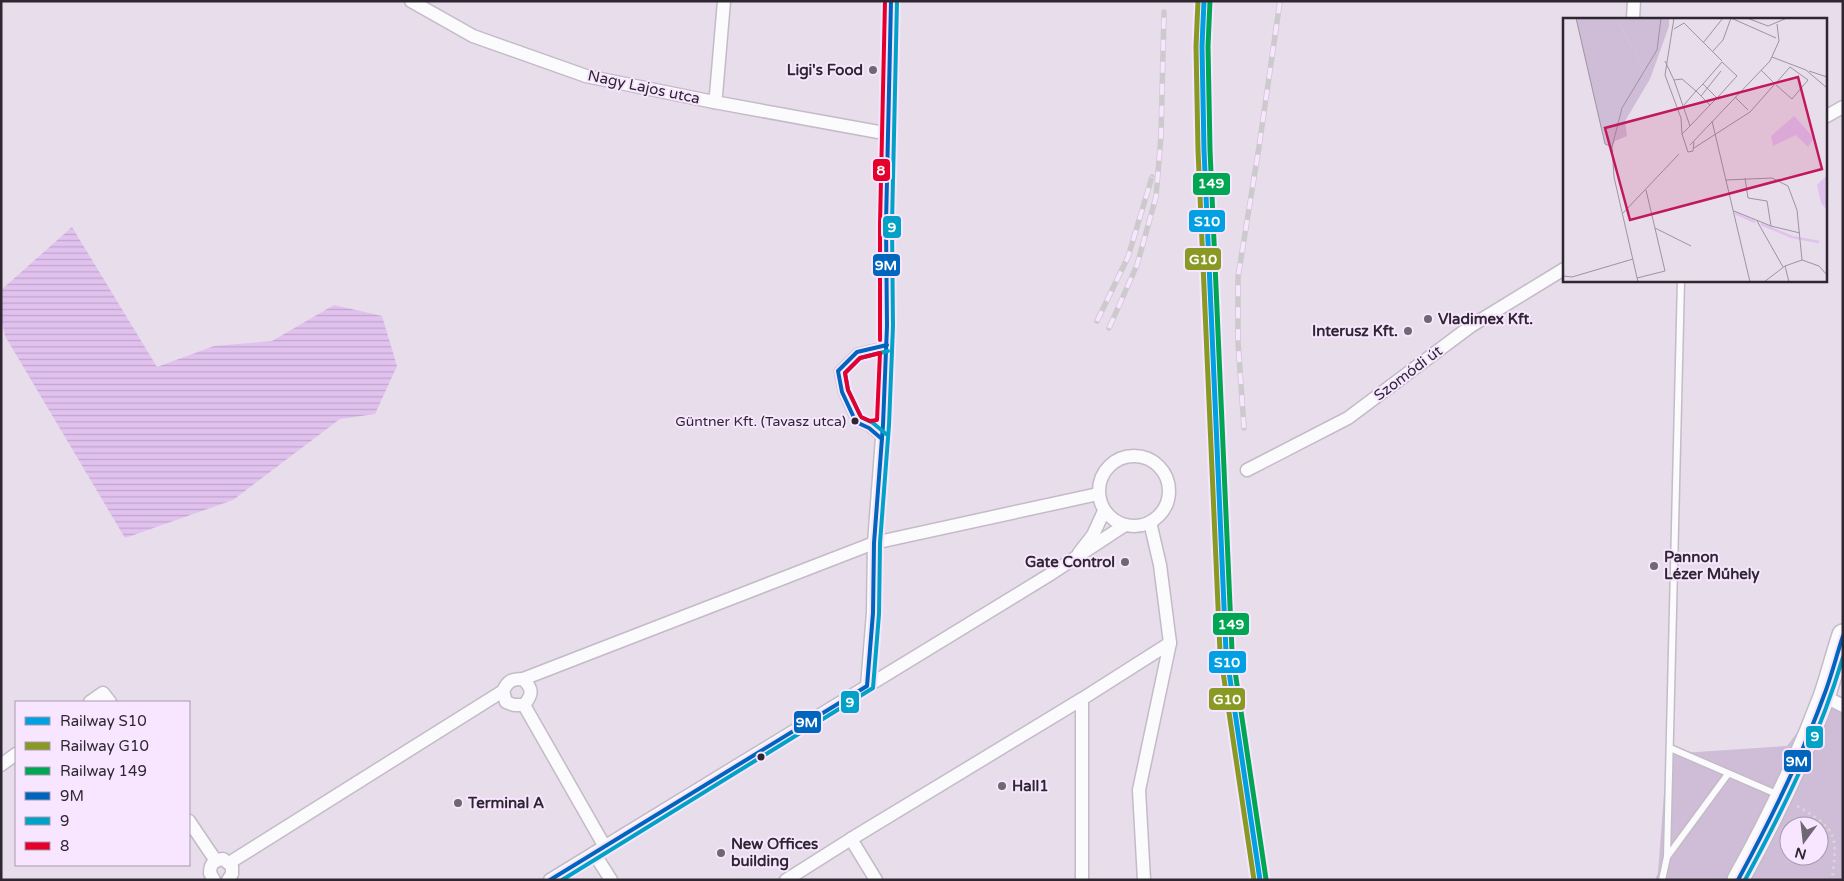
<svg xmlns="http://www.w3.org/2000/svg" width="1844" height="881" font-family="'Varela Round',sans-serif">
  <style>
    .green { fill: #cfbcd6; fill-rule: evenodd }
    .water { fill: url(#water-rules) }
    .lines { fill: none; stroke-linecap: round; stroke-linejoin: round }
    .service-casing { stroke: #c3bcc7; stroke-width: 9 }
    .minor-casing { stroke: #c3bcc7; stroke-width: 15 }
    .primary-casing { stroke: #c3bcc7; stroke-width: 24 }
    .path { stroke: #d7d4d7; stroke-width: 3; stroke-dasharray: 2.5 4; stroke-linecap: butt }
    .service { stroke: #fbfafc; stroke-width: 6 }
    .minor { stroke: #fbfafc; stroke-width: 12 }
    .primary { stroke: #fbfafc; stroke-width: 21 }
    .rail-casing { stroke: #cdcace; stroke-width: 5.5 }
    .rail { stroke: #f8e5ff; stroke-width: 4; stroke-dasharray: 11; stroke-linecap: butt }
    .bus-1-casing { stroke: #f8e5ff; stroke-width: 8 }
    .bus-2-casing { stroke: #f8e5ff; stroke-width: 8 }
    .bus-3-casing { stroke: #f8e5ff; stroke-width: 8 }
    .bus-1 { stroke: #0065bd; stroke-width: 4 }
    .bus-2 { stroke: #02a2c6; stroke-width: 4 }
    .bus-3 { stroke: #e4002b; stroke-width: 4 }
    .rail-1-casing { stroke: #f8e5ff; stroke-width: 9 }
    .rail-2-casing { stroke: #f8e5ff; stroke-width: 9 }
    .rail-3-casing { stroke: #f8e5ff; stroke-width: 9 }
    .rail-1 { stroke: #00a0e3; stroke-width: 5 }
    .rail-2 { stroke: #899a24; stroke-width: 5 }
    .rail-3 { stroke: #00a651; stroke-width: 5 }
    .poi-dot { fill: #6f6772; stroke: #f8e5ff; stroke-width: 2 }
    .bus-dot { fill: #2e2731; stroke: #f8e5ff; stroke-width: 2 }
    .labels { text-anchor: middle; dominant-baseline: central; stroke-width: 4; stroke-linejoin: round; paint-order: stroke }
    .bus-label { font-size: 14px; fill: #2e2731; stroke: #f8e5ff; text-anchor: end }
    .poi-label { font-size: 15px; font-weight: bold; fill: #2e2731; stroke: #f8e5ff; text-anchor: start }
    .street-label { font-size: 15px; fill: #2e2731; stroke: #f8e5ff }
    .inset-river { fill: none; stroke: #e1c1ed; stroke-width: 2.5 }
    .inset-road { fill: none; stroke: #9d94a1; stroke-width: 1 }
    .view { fill: #c2185b; fill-opacity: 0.15; stroke: #c2185b; stroke-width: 2.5 }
    .inset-edge { fill: none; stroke: #2e2731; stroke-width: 2.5 }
    .line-badge { stroke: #f8e5ff; stroke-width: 2 }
    .badge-label { font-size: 14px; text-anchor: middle; font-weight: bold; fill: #fff }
  </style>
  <defs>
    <pattern id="water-rules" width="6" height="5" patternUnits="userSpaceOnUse" patternTransform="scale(1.25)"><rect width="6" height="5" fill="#e1c1ed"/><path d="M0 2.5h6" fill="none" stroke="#c1a6cc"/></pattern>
  </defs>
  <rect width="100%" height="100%" fill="#e7ddeb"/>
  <!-- green -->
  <path class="green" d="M1824,696L1843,706V880H1655L1658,873L1667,754L1787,746ZM1789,826H1819V856H1789Z"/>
  <!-- water -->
  <path class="water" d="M72,227L157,367L214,346L272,341L334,305L382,316L397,366L375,414L340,419L233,500L125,538L5,336L1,317V290Z"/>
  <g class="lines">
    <!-- service casing -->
    <g class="service-casing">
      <g id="service">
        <path d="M881,438L869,428L856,422L842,392L838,371L857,352L887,345"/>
        <path d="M1670,748L1779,795"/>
        <path d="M1667,857L1728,774"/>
        <path d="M1662,880L1667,857L1681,280"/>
      </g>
    </g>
    <!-- minor casing -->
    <g class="minor-casing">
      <g id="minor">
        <path d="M411,1L473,36L586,76L714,102L884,133L888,129"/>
        <path d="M1633,19L1634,1"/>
        <path d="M714,102L716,95L724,1"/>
        <path d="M1825,117L1843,107"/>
        <circle cx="1134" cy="491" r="35"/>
        <path d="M1247,470L1348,418L1471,326L1564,269"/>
        <path d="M1150,522L1160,565L1170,643"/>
        <path d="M1079,553L1093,535L1104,511"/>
        <path d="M867,686L873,613L874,543L883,425L887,326L886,224L891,1"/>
        <path d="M503,691L506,702L514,705H524C533,694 533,689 523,679"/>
        <path d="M1824,696L1843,706"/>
        <path d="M90,702L103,693L110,702"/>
        <path d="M524,705L605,847"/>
        <path d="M1,765L16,754"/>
        <path d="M189,821L216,861"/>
        <path d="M594,853L611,880"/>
        <path d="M229,863L503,691C508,681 511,679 523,679L874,543L1098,494"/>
        <path d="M214,880L210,873C210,864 214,860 223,859L232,866V874L228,880"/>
        <path d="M550,880L1049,575L1125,525"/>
        <path d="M786,880L851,839"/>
        <path d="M876,880L851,839L1082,699"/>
        <path d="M1082,880V699L1170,643L1139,790L1144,880"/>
      </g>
    </g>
    <!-- primary casing -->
    <g class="primary-casing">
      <path id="primary" d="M1738,880C1771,821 1800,761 1824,697C1831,677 1836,656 1843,635"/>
    </g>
    <!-- path -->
    <path class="path" d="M1797,806C1837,829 1838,835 1832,880"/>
    <!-- service -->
    <use href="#service" class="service"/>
    <!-- minor -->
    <use href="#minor" class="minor"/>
    <!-- primary -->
    <use href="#primary" class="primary"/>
    <!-- rail casing -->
    <g class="rail-casing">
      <g id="rail">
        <path d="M1097,321L1128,257L1152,177"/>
        <path d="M1109,328L1137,265L1156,197L1161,136L1164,12"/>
        <path d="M1244,428L1238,342V277L1259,147L1280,1"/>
      </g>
    </g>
    <!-- rail -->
    <use href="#rail" class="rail"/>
    <!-- bus-1 casing -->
    <g class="bus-1-casing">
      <g id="bus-1">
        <path d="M882,439L869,428L856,422L842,392L838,371L857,352L887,345"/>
        <path d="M550,880L867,686L873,613L874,543L883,425L887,326L886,224L891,1"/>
        <path d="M1738,880C1770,821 1800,761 1823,698C1831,678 1836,657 1843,636"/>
      </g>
    </g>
    <!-- bus-2 casing -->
    <g class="bus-2-casing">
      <g id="bus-2">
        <path d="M886,434L873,423L861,417L848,390L845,373L860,358L888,351"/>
        <path d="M562,880L873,688L879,614L880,543L889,425L893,326L892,224L897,1"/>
        <path d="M1745,880C1784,808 1820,735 1843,657"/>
      </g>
    </g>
    <!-- bus-3 casing -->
    <g class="bus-3-casing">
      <g id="bus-3">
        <path d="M880,340V224L885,1"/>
        <path d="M880,353L877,420L870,421L861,417L848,390L845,373L860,358Z"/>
      </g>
    </g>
    <!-- bus-1 -->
    <use href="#bus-1" class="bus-1"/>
    <!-- bus-2 -->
    <use href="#bus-2" class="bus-2"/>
    <!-- bus-3 -->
    <use href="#bus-3" class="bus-3"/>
    <!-- rail-1 casing -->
    <g class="rail-1-casing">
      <path id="rail-1" d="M1204,1L1202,46L1204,150L1226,652L1260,880"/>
    </g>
    <!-- rail-2 casing -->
    <g class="rail-2-casing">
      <path id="rail-2" d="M1198,1L1196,46L1198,150L1220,652L1254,880"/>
    </g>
    <!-- rail-3 casing -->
    <g class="rail-3-casing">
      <path id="rail-3" d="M1210,1L1208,46L1210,150L1232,651L1266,879"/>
    </g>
    <!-- rail-1 -->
    <use href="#rail-1" class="rail-1"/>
    <!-- rail-2 -->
    <use href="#rail-2" class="rail-2"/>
    <!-- rail-3 -->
    <use href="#rail-3" class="rail-3"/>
  </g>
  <!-- markers -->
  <g class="poi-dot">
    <circle cx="873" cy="70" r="5"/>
    <circle cx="1428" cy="319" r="5"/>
    <circle cx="1408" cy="331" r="5"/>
    <circle cx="1125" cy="562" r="5"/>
    <circle cx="1654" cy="566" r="5"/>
    <circle cx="1002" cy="786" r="5"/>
    <circle cx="458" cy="803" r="5"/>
    <circle cx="721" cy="853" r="5"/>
  </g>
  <g class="bus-dot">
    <circle cx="855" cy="421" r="4.5"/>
    <circle cx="761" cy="757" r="4.5"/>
  </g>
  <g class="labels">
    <!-- bus labels -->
    <g class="bus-label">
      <text x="846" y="421">Güntner Kft. (Tavasz utca)</text>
    </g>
    <!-- poi labels -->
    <g class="poi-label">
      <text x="863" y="70" text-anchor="end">Ligi's Food</text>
      <text x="1438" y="319">Vladimex Kft.</text>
      <text x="1398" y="331" text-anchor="end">Interusz Kft.</text>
      <text x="1664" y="557">Pannon<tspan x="1664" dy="17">Lézer Műhely</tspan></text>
      <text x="1115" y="562" text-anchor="end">Gate Control</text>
      <text x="1012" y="786">Hall1</text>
      <text x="468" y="803">Terminal A</text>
      <text x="731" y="844">New Offices<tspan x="731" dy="17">building</tspan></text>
    </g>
    <!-- street labels -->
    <g class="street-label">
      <text transform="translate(644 87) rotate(12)">Nagy Lajos utca</text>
      <text transform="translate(1408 373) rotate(-37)">Szomódi út</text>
    </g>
  </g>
  <!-- overview -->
  <g transform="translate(1563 18)">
    <rect width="264" height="264" fill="#e7ddeb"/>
    <path d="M13,0H53L87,61L62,103L64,118L52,123L49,129L42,126Z" fill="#cfbcd6"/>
    <path d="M53,0H106V8L87,61Z" fill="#cfbcd6"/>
    <path d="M231,98L251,120L245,129L233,117L210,128L208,118ZM264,157V192L258,185L254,167Z" fill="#e1c1ed"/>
    <path class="inset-river" d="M172,195L192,204M198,206L229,219L256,224"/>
    <path class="inset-road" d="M13,0L42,126L49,129M111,0L102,57L118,100L119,116L127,108L111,62L119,61L133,73L140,66M168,0L213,20M184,0L205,8L224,0M111,11L121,5L159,43M140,25L160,0M150,33L160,22L168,0M209,39L243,52L264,70M102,43L111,62M198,52L211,65M246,53L264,59M213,67L229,81L245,62L227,49L213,65M138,78L158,53M172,79L185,92M121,87L133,73L147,87L127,108M147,87L154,80L174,58L159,44L140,66L154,80M149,103L187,264M119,116L125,134L130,133L131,124M127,127L207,43L216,23L214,6M131,130L187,94L211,67M182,160L185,180L204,183L208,208M163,162L209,160L225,168L234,192L239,242M171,193L208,208L237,215M60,195L116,136M194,203L220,249M92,210L128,228M222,248L226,264M0,258L9,259L70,241M74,260L102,253L83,172M75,264L51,159L49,129L59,90L94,32L98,0M201,264L222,248L239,242L256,248L264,257"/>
    <path class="view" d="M235,59L259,151L67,202L42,110Z"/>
    <rect width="264" height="264" class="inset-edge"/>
  </g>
  <g class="line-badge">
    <rect x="872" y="158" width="19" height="24" rx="5" fill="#e4002b"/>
    <rect x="1192" y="172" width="39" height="24" rx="5" fill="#00a651"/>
    <rect x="1188" y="209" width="38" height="24" rx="5" fill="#00a0e3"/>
    <rect x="882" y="215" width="20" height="24" rx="5" fill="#02a2c6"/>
    <rect x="1184" y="247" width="38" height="24" rx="5" fill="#899a24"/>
    <rect x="872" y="253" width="29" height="24" rx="5" fill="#0065bd"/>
    <rect x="1212" y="612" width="38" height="24" rx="5" fill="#00a651"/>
    <rect x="1208" y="650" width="39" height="24" rx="5" fill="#00a0e3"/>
    <rect x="1208" y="687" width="38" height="24" rx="5" fill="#899a24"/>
    <rect x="840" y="690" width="20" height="24" rx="5" fill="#02a2c6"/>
    <rect x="793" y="710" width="29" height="24" rx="5" fill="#0065bd"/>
    <rect x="1805" y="725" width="19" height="24" rx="5" fill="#02a2c6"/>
    <rect x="1783" y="749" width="29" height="24" rx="5" fill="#0065bd"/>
  </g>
  <g class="badge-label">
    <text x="881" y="175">8</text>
    <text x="1211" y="188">149</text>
    <text x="1207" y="226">S10</text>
    <text x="892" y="232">9</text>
    <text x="1203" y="264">G10</text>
    <text x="886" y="270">9M</text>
    <text x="1231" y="629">149</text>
    <text x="1227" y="667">S10</text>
    <text x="1227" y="704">G10</text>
    <text x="850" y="707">9</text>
    <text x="807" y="727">9M</text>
    <text x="1815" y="741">9</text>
    <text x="1797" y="766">9M</text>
  </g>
  <!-- border -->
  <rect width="1844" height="881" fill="none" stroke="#2e2731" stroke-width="5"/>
  <!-- legend -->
  <rect x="15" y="701" width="175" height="165" fill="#f8e5ff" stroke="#a799ad"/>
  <rect x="25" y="717" width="25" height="8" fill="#00a0e3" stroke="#a799ad"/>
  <text x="60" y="726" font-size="15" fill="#2e2731">Railway S10</text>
  <rect x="25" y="742" width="25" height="8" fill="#899a24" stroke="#a799ad"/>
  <text x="60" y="751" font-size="15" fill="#2e2731">Railway G10</text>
  <rect x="25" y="767" width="25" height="8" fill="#00a651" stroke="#a799ad"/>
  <text x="60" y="776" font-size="15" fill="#2e2731">Railway 149</text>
  <rect x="25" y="792" width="25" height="8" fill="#0065bd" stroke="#a799ad"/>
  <text x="60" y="801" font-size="15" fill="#2e2731">9M</text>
  <rect x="25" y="817" width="25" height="8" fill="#02a2c6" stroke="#a799ad"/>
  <text x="60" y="826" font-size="15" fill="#2e2731">9</text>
  <rect x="25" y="842" width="25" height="8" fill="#e4002b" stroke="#a799ad"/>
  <text x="60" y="851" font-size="15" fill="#2e2731">8</text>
  <!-- north arrow -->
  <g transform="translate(1804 841) rotate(195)"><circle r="24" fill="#f8e5ff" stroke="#a799ad"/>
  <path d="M0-4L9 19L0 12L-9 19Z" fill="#6f6772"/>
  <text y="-8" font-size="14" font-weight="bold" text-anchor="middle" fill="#2e2731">N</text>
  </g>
</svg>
